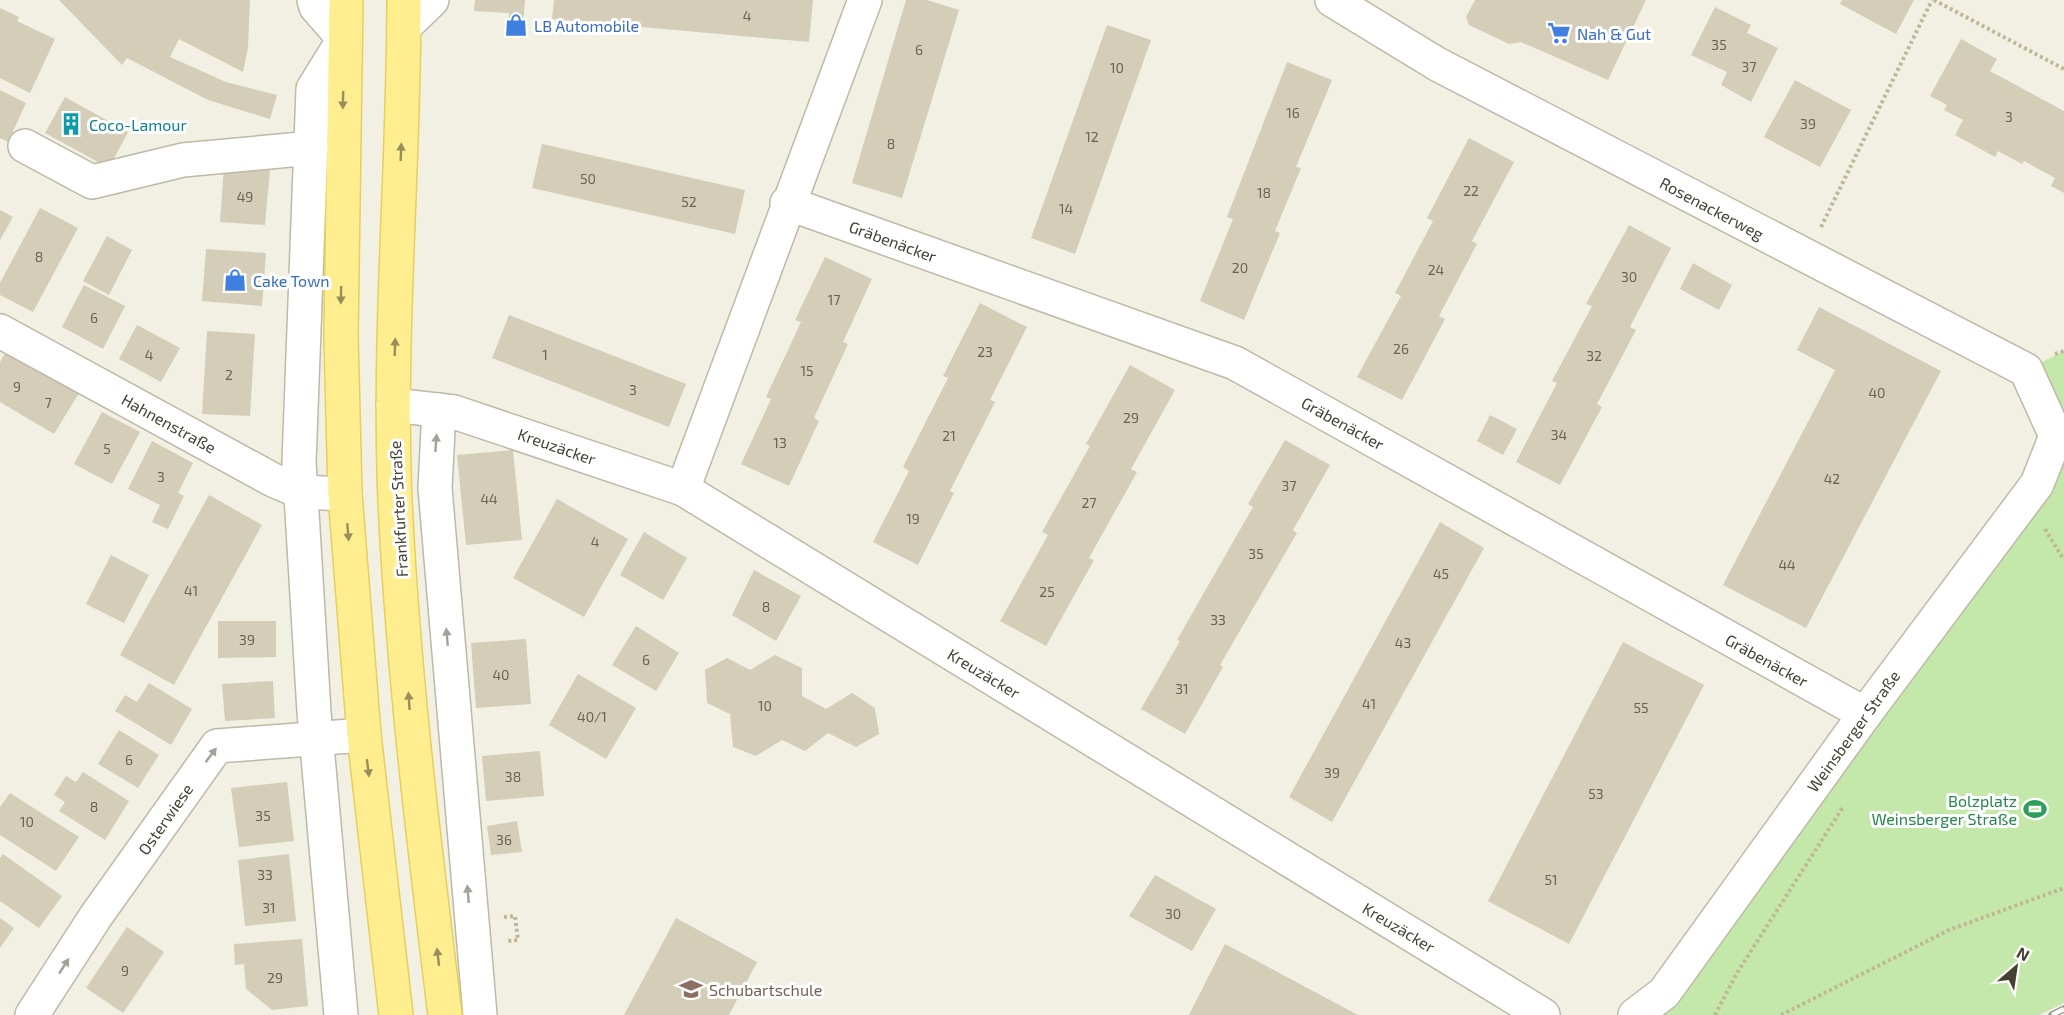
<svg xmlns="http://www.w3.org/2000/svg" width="2064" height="1015" font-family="'Exo 2',sans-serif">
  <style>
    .green { fill: #c4e8aa }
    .building { fill: #d4cdb8 }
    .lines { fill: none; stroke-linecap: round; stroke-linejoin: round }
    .minor-casing { stroke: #beb9a6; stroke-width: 36 }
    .major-casing { stroke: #e6cf5d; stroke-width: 36 }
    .path { stroke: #c0b797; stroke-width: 4; stroke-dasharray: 3 3; stroke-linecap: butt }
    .minor { stroke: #fff; stroke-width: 33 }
    .major { stroke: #ffee8f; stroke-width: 33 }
    .rail-casing { stroke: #949494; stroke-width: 7 }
    .rail { stroke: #fff; stroke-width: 4.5; stroke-dasharray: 14; stroke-linecap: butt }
    .oneway { fill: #988e5c }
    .oneway2 { fill: #a2a099 }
    .labels { text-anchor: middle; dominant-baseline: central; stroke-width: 6; stroke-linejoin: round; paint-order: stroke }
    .number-label { font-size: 14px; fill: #686354 }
    .shop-label { font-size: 16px; fill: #366cbe; stroke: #fff; text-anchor: start }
    .culture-label { font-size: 16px; fill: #0d838f; stroke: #fff; text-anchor: start }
    .street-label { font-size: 16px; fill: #444033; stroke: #fff }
    .leisure-label { font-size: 16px; fill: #27864d; stroke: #fff; text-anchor: end }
    .education-label { font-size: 16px; fill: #785e54; stroke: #fff; text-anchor: start }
  </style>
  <rect width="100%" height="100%" fill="#f2f0e3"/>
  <!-- green -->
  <path class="green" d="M2064,351V1003L2039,1015H1635L2056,436L2026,370Z"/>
  <!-- building -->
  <g class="building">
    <path d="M59,0H250L248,48L243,72L179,39L170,57L226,82L277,95L270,119L208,100L127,58L122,65Z"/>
    <path d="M475,0H525L522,38L508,37L509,13L474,11Z"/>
    <path d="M554,0H813L809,42L552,19Z"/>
    <path d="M906,0H927L959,10L902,198L852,183Z"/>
    <path d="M1475,0H1646L1608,80L1521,42L1509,44L1469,25L1466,17Z"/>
    <path d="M1842,0H1914L1896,34L1840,4Z"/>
    <path d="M1715,7L1751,25L1747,33L1778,48L1751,102L1721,85L1727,72L1691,55Z"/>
    <path d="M0,8L19,17L17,21L55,39L30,93L0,78Z"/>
    <path d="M1107,25L1151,40L1075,254L1031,238Z"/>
    <path d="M1961,39L1997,59L1990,71L2064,111V193L2051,186L2055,178L2024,161L2022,164L1998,151L1995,157L1955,135L1963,120L1944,110L1947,105L1930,96Z"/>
    <path d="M1287,62L1332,80L1296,167L1301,168L1275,231L1280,233L1244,320L1200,301L1233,219L1227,217Z"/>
    <path d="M1795,80L1851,110L1820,167L1764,137Z"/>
    <path d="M0,90L26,103L8,142L0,138Z"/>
    <path d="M65,97L128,132L109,168L45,133Z"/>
    <path d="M1469,138L1514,162L1472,241L1477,244L1439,316L1445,319L1402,400L1357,377L1401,296L1395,293L1433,221L1427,218Z"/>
    <path d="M542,144L745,190L735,234L532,188Z"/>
    <path d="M224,166L270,169L265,225L220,222Z"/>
    <path d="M40,208L78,228L33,312L0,295V283Z"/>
    <path d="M0,210L13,217L0,240Z"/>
    <path d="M1629,225L1671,248L1630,327L1636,330L1597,404L1602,407L1560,485L1516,462L1557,383L1552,381L1592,306L1586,304Z"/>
    <path d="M107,236L132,250L109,295L83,281Z"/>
    <path d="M206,249L266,253L262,306L202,301Z"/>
    <path d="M825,257L872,279L843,342L848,344L814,418L819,421L789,486L741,464L771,399L766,397L801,322L795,320Z"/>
    <path d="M1693,263L1732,285L1719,310L1680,289Z"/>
    <path d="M84,285L125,306L103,349L62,327Z"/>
    <path d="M980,303L1027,327L990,400L995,402L950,491L954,493L918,565L873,542L909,471L903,467L948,378L943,376Z"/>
    <path d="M1819,307L1941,371L1806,628L1723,585L1835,370L1797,350Z"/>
    <path d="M509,315L686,384L669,427L492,358Z"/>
    <path d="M137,325L180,348L161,382L119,359Z"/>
    <path d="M207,331L255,334L250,416L202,414Z"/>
    <path d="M7,350L79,393L54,434L0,402V362Z"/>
    <path d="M1130,365L1175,390L1131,469L1137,472L1089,558L1094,560L1046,646L1000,621L1048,535L1042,532L1090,446L1086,444Z"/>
    <path d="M102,412L140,432L112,484L74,464Z"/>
    <path d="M1490,415L1517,429L1503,455L1477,441Z"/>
    <path d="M1285,440L1330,465L1293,530L1297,533L1220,665L1223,667L1185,734L1141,709L1180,641L1177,640L1253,507L1248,504Z"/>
    <path d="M152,441L193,463L178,493L184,496L168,529L152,522L160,505L128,489Z"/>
    <path d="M513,450L522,540L466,545L457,455Z"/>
    <path d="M209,495L262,525L174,685L120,655Z"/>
    <path d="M557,499L628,539L584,617L513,578Z"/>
    <path d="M1440,522L1484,548L1332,822L1289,797Z"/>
    <path d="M644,532L687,558L663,600L620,575Z"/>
    <path d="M111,555L149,575L124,623L86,604Z"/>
    <path d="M754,570L801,596L776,641L732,615Z"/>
    <path d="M218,621H276V657L218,658Z"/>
    <path d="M636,626L679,653L656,691L612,665Z"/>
    <path d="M526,639L531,704L476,708L471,643Z"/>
    <path d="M1623,642L1704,685L1569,944L1488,901Z"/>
    <path d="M775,655L802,668V696L826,709L852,693L875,708L879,734L856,747L828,733L805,751L782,740L756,756L733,747L730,714L707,703L705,670L727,658L750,670Z"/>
    <path d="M578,674L636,708L606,759L549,725Z"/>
    <path d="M273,681L275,718L225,721L222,684Z"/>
    <path d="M149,683L192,709L171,745L115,711L125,695L137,702Z"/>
    <path d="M119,730L159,755L138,788L98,764Z"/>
    <path d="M540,751L544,796L486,801L482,756Z"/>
    <path d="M83,772L129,801L105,840L59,811L65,802L54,795L66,776L76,782Z"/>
    <path d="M287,782L294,841L239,847L231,788Z"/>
    <path d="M10,793L79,837L56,871L0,835V807Z"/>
    <path d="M517,821L522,852L491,855L487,826Z"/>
    <path d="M3,854L62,896L39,928L0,901V858Z"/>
    <path d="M289,854L296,921L245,926L238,860Z"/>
    <path d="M1155,875L1216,909L1192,951L1129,916Z"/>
    <path d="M0,918L14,928L0,948Z"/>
    <path d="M676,918L757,962L729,1015H624Z"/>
    <path d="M127,927L164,952L123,1013L86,988Z"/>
    <path d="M302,939L308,1006L272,1010L246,989L244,964L235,965L234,944Z"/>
    <path d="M1225,944L1358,1015H1189Z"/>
  </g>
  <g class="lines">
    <!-- minor casing -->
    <g class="minor-casing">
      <g id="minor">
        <path d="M314,0L316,7L344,39L313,89L299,462L314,712L341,1015"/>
        <path d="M1332,0L1437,64L2026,370L2056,436L2064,439"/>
        <path d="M404,27L432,0"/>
        <path d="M25,146L92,182L183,160L312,148"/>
        <path d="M787,203L1235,363L1865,714"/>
        <path d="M0,331L273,480L301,492L345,494"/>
        <path d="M393,405L454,412L683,489L1543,1015"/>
        <path d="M439,410L435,488L480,1015"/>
        <path d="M683,489L865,0"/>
        <path d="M32,1015L96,916L217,746L364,735"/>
        <path d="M1635,1015L1664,993L1865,714L2037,484L2056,436"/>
      </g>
    </g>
    <!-- major casing -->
    <g class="major-casing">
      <g id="major">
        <path d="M346,0L341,336L345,494L364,735L396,1015"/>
        <path d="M404,0C404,167 388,334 395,501C403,673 424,844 445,1015"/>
      </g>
    </g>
    <!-- path -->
    <g class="path">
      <path d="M1934,0L2064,69"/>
      <path d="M1821,227L1932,0"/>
      <path d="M2055,354L2064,351"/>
      <path d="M2045,529L2064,560"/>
      <path d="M504,917L515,916L518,940L508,941"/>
      <path d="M1715,1015L1737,973L1843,807"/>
      <path d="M1781,1015L1949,930L2064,888"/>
    </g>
    <!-- minor -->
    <use href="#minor" class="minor"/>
    <!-- major -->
    <use href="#major" class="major"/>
    <!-- rail casing -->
    <g class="rail-casing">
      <path id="rail" d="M2052,1015L2064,1009"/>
    </g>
    <!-- rail -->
    <use href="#rail" class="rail"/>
  </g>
  <!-- one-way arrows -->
  <defs><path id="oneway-solid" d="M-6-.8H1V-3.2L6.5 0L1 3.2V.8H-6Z" transform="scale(1.5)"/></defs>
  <g class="oneway">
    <use href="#oneway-solid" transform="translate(343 100) rotate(91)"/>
    <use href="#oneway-solid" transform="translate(401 152) rotate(-88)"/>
    <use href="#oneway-solid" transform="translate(341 295) rotate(91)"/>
    <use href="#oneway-solid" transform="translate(395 347) rotate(-88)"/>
    <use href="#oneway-solid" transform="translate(348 532) rotate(85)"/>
    <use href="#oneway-solid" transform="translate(409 701) rotate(-94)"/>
    <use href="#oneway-solid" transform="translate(368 768) rotate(83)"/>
    <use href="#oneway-solid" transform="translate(438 957) rotate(-97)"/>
  </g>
  <g class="oneway2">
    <use href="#oneway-solid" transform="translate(436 443) rotate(-86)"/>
    <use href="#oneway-solid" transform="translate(447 637) rotate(-95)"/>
    <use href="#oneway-solid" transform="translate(211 755) rotate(-53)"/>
    <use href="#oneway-solid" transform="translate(468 894) rotate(-95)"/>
    <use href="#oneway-solid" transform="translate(64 966) rotate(-57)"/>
  </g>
  <!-- icons -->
  <defs>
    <g id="shop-bare" transform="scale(1.8)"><path d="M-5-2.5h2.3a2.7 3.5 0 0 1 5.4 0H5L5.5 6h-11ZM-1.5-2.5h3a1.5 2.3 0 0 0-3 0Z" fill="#3f7fe0" stroke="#fff" stroke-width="2.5" paint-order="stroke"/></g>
    <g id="supermarket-bare" transform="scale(1.8)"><path d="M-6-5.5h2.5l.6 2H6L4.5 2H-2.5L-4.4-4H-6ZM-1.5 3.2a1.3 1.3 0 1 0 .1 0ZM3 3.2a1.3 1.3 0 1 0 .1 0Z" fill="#3f7fe0" stroke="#fff" stroke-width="2.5" paint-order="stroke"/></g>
    <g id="building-bare" transform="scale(1.8)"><path d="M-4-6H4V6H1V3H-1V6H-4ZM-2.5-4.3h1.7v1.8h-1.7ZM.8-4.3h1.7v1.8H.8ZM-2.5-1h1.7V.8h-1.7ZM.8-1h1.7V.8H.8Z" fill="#0f9aa8" stroke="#fff" stroke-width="2.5" paint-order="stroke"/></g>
    <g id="stadium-bare" transform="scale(1.8)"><path d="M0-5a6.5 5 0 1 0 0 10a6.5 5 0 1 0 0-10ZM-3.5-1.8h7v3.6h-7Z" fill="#2e9e5b" stroke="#fff" stroke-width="2.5" paint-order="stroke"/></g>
    <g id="school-bare" transform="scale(1.8)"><path d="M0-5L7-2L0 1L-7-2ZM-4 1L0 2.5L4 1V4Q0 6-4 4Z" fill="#8d6e63" stroke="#fff" stroke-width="2.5" paint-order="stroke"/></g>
  </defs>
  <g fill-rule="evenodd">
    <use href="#shop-bare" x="516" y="25"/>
    <use href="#supermarket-bare" x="1559" y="33"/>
    <use href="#building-bare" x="71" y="124"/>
    <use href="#shop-bare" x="235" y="280"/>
    <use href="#stadium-bare" x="2035" y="809"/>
    <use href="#school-bare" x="691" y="989"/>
  </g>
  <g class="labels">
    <!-- number labels -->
    <g class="number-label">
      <text x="747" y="15">4</text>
      <text x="1719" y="44">35</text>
      <text x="919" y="49">6</text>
      <text x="1749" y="66">37</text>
      <text x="1117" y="67">10</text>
      <text x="1293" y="112">16</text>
      <text x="2009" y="116">3</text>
      <text x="1808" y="123">39</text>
      <text x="1092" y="136">12</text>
      <text x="891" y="143">8</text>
      <text x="588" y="178">50</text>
      <text x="1471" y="190">22</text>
      <text x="1264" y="192">18</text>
      <text x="245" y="196">49</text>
      <text x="689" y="201">52</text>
      <text x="1066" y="208">14</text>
      <text x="39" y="256">8</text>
      <text x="1240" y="267">20</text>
      <text x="1436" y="269">24</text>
      <text x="1629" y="276">30</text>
      <text x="834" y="299">17</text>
      <text x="94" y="317">6</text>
      <text x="1401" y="348">26</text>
      <text x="985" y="351">23</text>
      <text x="149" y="354">4</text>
      <text x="545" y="354">1</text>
      <text x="1594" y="355">32</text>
      <text x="807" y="370">15</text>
      <text x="229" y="374">2</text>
      <text x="17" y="386">9</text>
      <text x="633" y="389">3</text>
      <text x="1877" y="392">40</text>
      <text x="48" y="402">7</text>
      <text x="1131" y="417">29</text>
      <text x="1559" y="434">34</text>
      <text x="949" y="435">21</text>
      <text x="780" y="442">13</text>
      <text x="107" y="448">5</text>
      <text x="161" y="476">3</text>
      <text x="1832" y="478">42</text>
      <text x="1289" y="485">37</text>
      <text x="489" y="498">44</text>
      <text x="1089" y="502">27</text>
      <text x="913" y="518">19</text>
      <text x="595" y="541">4</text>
      <text x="1256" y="553">35</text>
      <text x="1787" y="564">44</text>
      <text x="1441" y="573">45</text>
      <text x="191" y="590">41</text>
      <text x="1047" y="591">25</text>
      <text x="766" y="606">8</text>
      <text x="1218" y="619">33</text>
      <text x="247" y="639">39</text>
      <text x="1403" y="642">43</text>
      <text x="646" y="659">6</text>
      <text x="501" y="674">40</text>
      <text x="1182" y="688">31</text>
      <text x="1369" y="703">41</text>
      <text x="765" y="705">10</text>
      <text x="1641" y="707">55</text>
      <text x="592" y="716">40/1</text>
      <text x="129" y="759">6</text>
      <text x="1332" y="772">39</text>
      <text x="513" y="776">38</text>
      <text x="1596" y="793">53</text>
      <text x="94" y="806">8</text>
      <text x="263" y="815">35</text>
      <text x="27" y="821">10</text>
      <text x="504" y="839">36</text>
      <text x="265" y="874">33</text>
      <text x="1551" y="879">51</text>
      <text x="269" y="907">31</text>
      <text x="1173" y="913">30</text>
      <text x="125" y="970">9</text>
      <text x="275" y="977">29</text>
    </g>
    <!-- shop labels -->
    <g class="shop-label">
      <text x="534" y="25">LB Automobile</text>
      <text x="1577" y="33">Nah &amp; Gut</text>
      <text x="253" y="280">Cake Town</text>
    </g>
    <!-- culture labels -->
    <g class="culture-label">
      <text x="89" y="124">Coco-Lamour</text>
    </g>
    <!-- street labels -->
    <g class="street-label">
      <text transform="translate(1712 208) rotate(28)">Rosenackerweg</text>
      <text transform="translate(893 241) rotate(20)">Gräbenäcker</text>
      <text transform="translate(169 423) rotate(29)">Hahnenstraße</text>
      <text transform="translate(1343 423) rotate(29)">Gräbenäcker</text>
      <text transform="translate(557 446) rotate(19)">Kreuzäcker</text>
      <text transform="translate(398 509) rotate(-93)">Frankfurter Straße</text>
      <text transform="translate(1767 660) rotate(29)">Gräbenäcker</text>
      <text transform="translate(984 673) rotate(31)">Kreuzäcker</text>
      <text transform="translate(1853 731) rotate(-54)">Weinsberger Straße</text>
      <text transform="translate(165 819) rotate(-55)">Osterwiese</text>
      <text transform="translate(1399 927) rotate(31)">Kreuzäcker</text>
    </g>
    <!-- leisure labels -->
    <g class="leisure-label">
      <text x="2017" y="800">Bolzplatz<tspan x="2017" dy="18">Weinsberger Straße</tspan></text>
    </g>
    <!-- education labels -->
    <g class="education-label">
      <text x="709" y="989">Schubartschule</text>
    </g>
  </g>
  <!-- north arrow -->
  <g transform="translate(2016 967) rotate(29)" stroke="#ffffff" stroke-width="4.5" paint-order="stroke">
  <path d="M0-4.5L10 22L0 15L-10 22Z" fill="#444033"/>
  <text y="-9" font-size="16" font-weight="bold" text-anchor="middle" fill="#444033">N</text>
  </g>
</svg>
